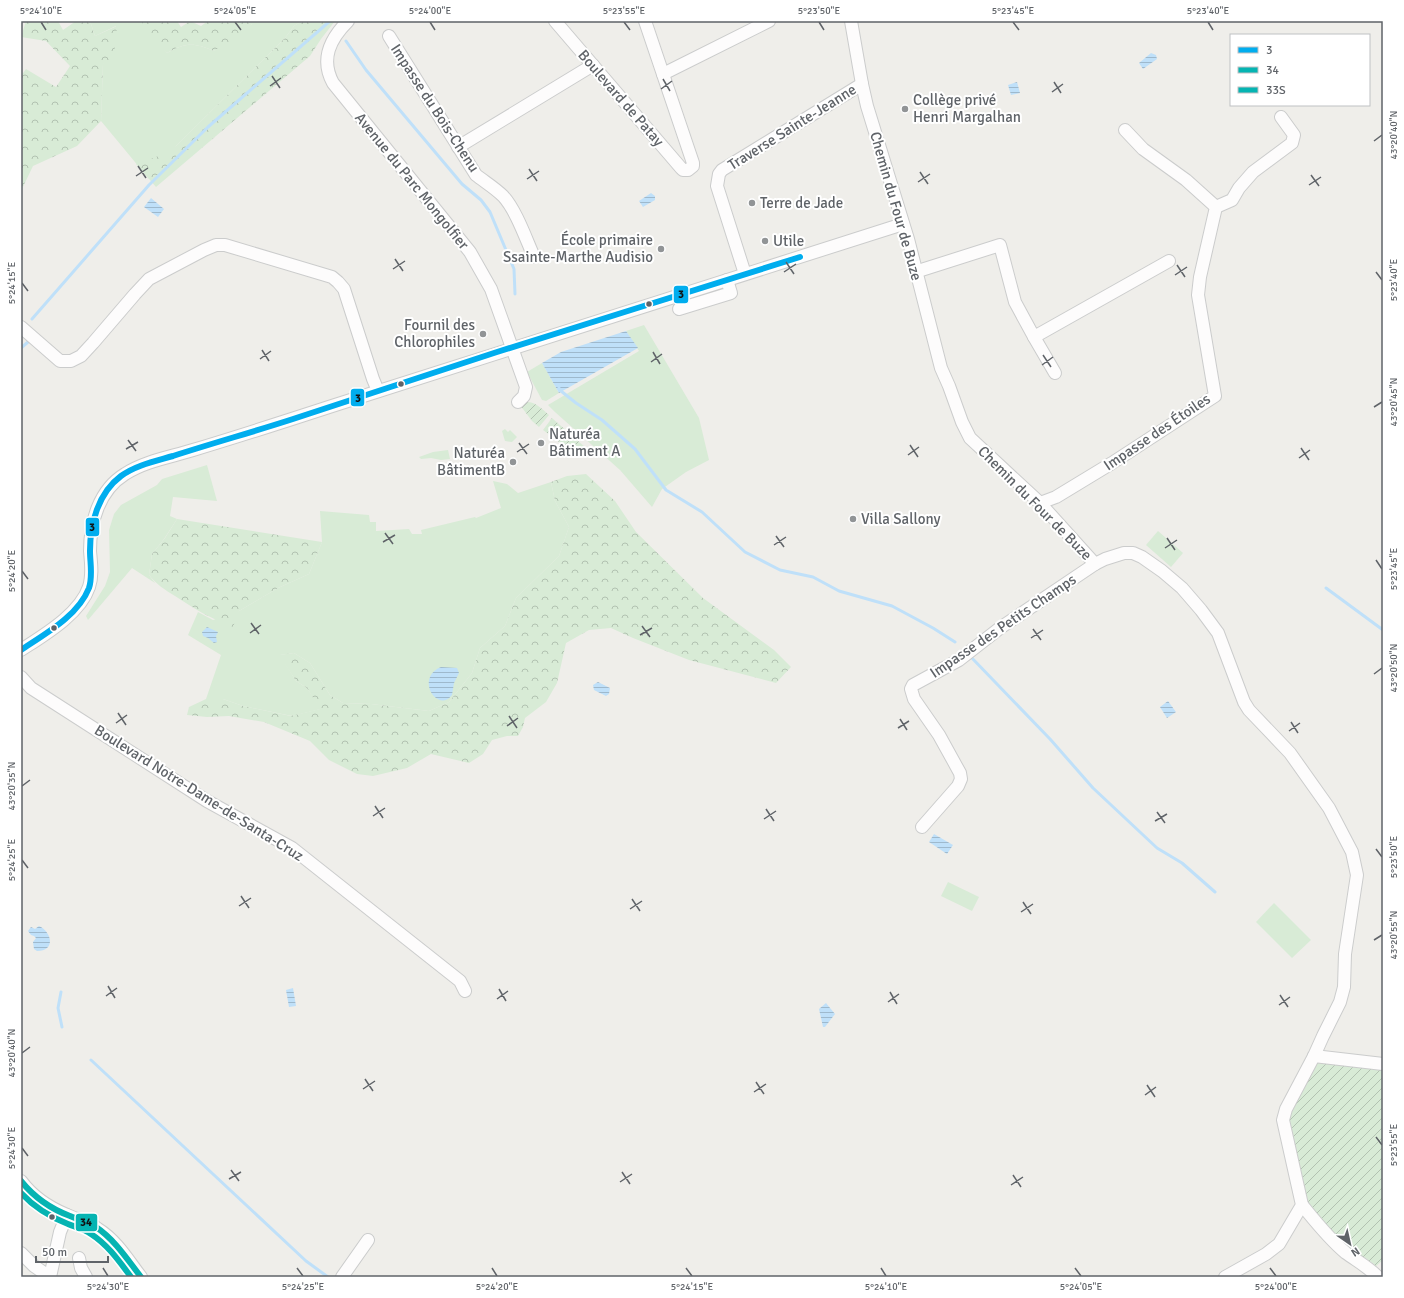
<svg xmlns="http://www.w3.org/2000/svg" width="1404" height="1298" font-family="Signika,sans-serif">
  <style>
    .grass { fill: #d8ebd6 }
    .forest { fill: url(#forest-crowns) }
    .garden { fill: url(#garden-furrows) }
    .water { fill: url(#water-rules) }
    .lines { fill: none; stroke-linecap: round; stroke-linejoin: round }
    .stream { stroke: #bfe0f9; stroke-width: 3 }
    .minor-casing { stroke: #cbcccc; stroke-width: 14 }
    .minor { stroke: #fdfcfc; stroke-width: 12 }
    .bus-1-casing { stroke: #fff; stroke-width: 9 }
    .bus-2-casing { stroke: #fff; stroke-width: 9 }
    .bus-3-casing { stroke: #fff; stroke-width: 9 }
    .bus-1 { stroke: #00adee; stroke-width: 6 }
    .bus-2 { stroke: #05b4b2; stroke-width: 6 }
    .bus-3 { stroke: #05b4b2; stroke-width: 6 }
    .ticks { fill: none; stroke: #5f6368; stroke-width: 1.5 }
    .poi-dot { fill: #919496; stroke: #fff; stroke-width: 1.5 }
    .bus-dot { fill: #5f6368; stroke: #fff; stroke-width: 1.5 }
    .labels { text-anchor: middle; dominant-baseline: central; stroke-width: 4; stroke-linejoin: round; paint-order: stroke }
    .street-label { font-size: 15px; fill: #5f6368; stroke: #fff }
    .poi-label { font-size: 15px; fill: #5f6368; stroke: #fff; text-anchor: start }
    .line-badge { stroke: #fff; stroke-width: 1.5 }
    .pale-badge-label { font-size: 11px; text-anchor: middle; font-weight: bold; fill: #111 }
    .neatline { fill: none; stroke: #5f6368; stroke-width: 1.5 }
    .ticks-label { font-size: 10px; text-anchor: middle; fill: #5f6368 }
  </style>
  <defs>
    <pattern id="forest-crowns" width="20" height="18" patternUnits="userSpaceOnUse"><rect width="20" height="18" fill="#d8ebd6"/><path d="M2 6a3 3 0 1 1 6 0M12 15a3 3 0 1 1 6 0" fill="none" stroke="#b2c2b1"/></pattern>
    <pattern id="garden-furrows" width="10" height="10" patternUnits="userSpaceOnUse"><rect width="10" height="10" fill="#d8ebd6"/><path d="M-1 1l2-2M0 10L10 0M9 11l2-2" fill="none" stroke="#b2c2b1"/></pattern>
    <pattern id="water-rules" width="6" height="5" patternUnits="userSpaceOnUse"><rect width="6" height="5" fill="#bfe0f9"/><path d="M0 2.5h6" fill="none" stroke="#9eb9cd"/></pattern>
  </defs>
  <rect width="100%" height="100%" fill="#efeeea"/>
  <!-- grass -->
  <g class="grass">
    <path d="M90,21H141L167,53C187,42 194,43 214,51L252,24V21H302L294,26L285,38L176,146L149,179L101,121L103,64L116,26L95,36Z"/>
    <path d="M644,325L699,418L709,460L686,472L662,489L652,507L620,470L555,412L548,405L639,351L626,331Z"/>
    <path d="M542,363L559,393L546,401L542,400L527,372Z"/>
    <path d="M505,429L508,432L510,430L517,437L512,442L505,441L502,431Z"/>
    <path d="M448,450L450,459L441,460L431,458L421,459L419,457L433,452Z"/>
    <path d="M207,465L217,501L173,497L170,516L177,519L164,539L152,554L149,575L155,583L132,568L88,620L86,616L105,586L110,572L109,530L114,514L121,505L157,485L162,479Z"/>
    <path d="M493,481L507,484L518,493L551,482L555,501L569,527L559,556L516,598L505,626L480,648L472,673L449,702L429,711L371,704L343,703L330,695L310,663L294,653L280,655L296,681L307,688L321,709L292,716L243,706L223,699H206L221,655L188,635L198,612L213,620L239,611L278,588L309,574L322,542L320,511L369,515L370,522H376V531L409,529L412,534H422L421,530L475,517L476,518L501,508Z"/>
    <path d="M1158,531L1183,553L1171,567L1146,545Z"/>
    <path d="M948,882L979,897L972,911L941,896Z"/>
    <path d="M1274,903L1311,940L1292,958L1256,922Z"/>
  </g>
  <!-- forest -->
  <g class="forest">
    <path d="M26,21H58L63,30L76,21H90L95,36L117,26L114,57L103,64L101,121L77,146L33,166L21,191V76L26,69L56,87L70,66L46,41L21,37Z"/>
    <path d="M141,21H177L181,27L190,21L201,26L208,21H252V24L237,37L214,51C194,43 187,42 167,53L155,42Z"/>
    <path d="M302,21H335L321,39L310,56L156,187L136,164L156,157L176,146L285,38L294,26Z"/>
    <path d="M586,474L615,501L636,532L703,598L774,650L791,667L776,683L689,660L633,638L611,628L589,630L566,643L557,683L546,702L525,718L523,727L518,736H507L492,740L483,754L469,763L431,754L407,768L373,776L357,774L329,760L310,741L264,722L229,716L207,717L187,715L189,707L206,699H223L243,706L291,716L320,709L307,688L296,681L279,655L294,653L310,663L330,695L343,703L371,704L429,711L449,702L472,673L480,648L505,626L516,598L559,556L569,527L555,501L551,482L567,476Z"/>
    <path d="M177,519L322,542L309,574L278,588L239,611L233,627C211,619 195,609 175,596C165,590 156,584 149,575L152,554L165,538Z"/>
  </g>
  <!-- garden -->
  <g class="garden">
    <path d="M528,402C537,403 542,409 549,415L539,427L532,421L520,405Z"/>
    <path d="M552,418L586,448L578,456L543,430Z"/>
    <path d="M1323,1060L1383,1067V1260L1375,1267L1374,1264L1364,1257L1359,1258L1338,1242L1310,1209L1303,1193L1287,1111L1314,1063Z"/>
  </g>
  <!-- water -->
  <g class="water">
    <path d="M1151,53L1156,55L1157,59L1143,69L1139,63Z"/>
    <path d="M1017,82L1020,93L1011,95L1008,85Z"/>
    <path d="M651,193L655,196V200L643,207L639,201Z"/>
    <path d="M151,198L164,209L158,217L144,207Z"/>
    <path d="M626,331L638,348L559,393L542,363L561,352Z"/>
    <path d="M207,627L218,632L216,636L217,642L214,643L208,638L203,636L202,632Z"/>
    <path d="M441,667L457,668L459,673L454,683L452,695C438,714 414,678 441,667Z"/>
    <path d="M598,682L610,688L609,694L606,696L594,690L593,685Z"/>
    <path d="M1168,701L1176,712L1167,718L1160,707Z"/>
    <path d="M934,834L953,845L947,854L929,842Z"/>
    <path d="M39,926C52,932 56,951 37,951L34,949L33,942L36,938L34,936L31,935L28,931L31,927L35,929Z"/>
    <path d="M293,988L296,1006L289,1007L286,990Z"/>
    <path d="M826,1003L835,1014L825,1027H823L819,1009Z"/>
  </g>
  <g class="lines">
    <!-- stream -->
    <g class="stream">
      <path d="M346,41L366,70L462,184L481,200L490,212L514,269L515,294"/>
      <path d="M32,319L149,185L208,127L330,21"/>
      <path d="M21,348L28,342"/>
      <path d="M559,388L561,391L576,403L602,420L635,449L666,490L702,512L745,552L780,570L813,577L839,591L892,606L933,628L955,642"/>
      <path d="M1326,588L1383,630"/>
      <path d="M970,656L1050,739L1093,788L1157,848L1182,863L1215,892"/>
      <path d="M61,992L58,1008L62,1027"/>
      <path d="M91,1060L306,1261L328,1277"/>
    </g>
    <!-- minor casing -->
    <g class="minor-casing">
      <g id="minor">
        <path d="M348,21C330,39 320,59 333,83L470,252L491,289L526,387L524,396L518,402"/>
        <path d="M555,21L681,168L683,170H688L693,166V163L645,21"/>
        <path d="M851,21L862,84L867,106L908,239L941,368L949,386L962,422L970,438L1040,503L1095,564"/>
        <path d="M389,36L476,175C485,182 495,188 503,196C516,210 526,239 534,257"/>
        <path d="M663,74L769,21"/>
        <path d="M458,147L593,65"/>
        <path d="M1216,207L1232,200L1239,188L1253,172L1292,143L1294,135L1281,117"/>
        <path d="M915,272L1000,245L1015,302L1034,337L1169,261"/>
        <path d="M745,274L717,186L719,174L722,170L862,84"/>
        <path d="M679,309L731,293L727,280"/>
        <path d="M21,327L60,361H71L81,356L93,343L135,294L149,279L204,250L216,245H225L332,277L338,282L344,289L373,379L378,391"/>
        <path d="M1034,337L1055,373"/>
        <path d="M1040,503L1056,497L1112,463L1215,396L1198,295L1200,277L1216,207L1186,180L1143,149L1125,130"/>
        <path d="M21,650C44,635 80,614 89,587C93,575 91,563 90,551C90,522 99,490 125,474C145,461 171,457 193,450C240,436 286,421 332,406C522,345 712,284 903,224"/>
        <path d="M21,677L31,688L207,801L292,848L460,981L465,991"/>
        <path d="M922,827L958,786L961,779L960,773L939,735L914,699L911,689L913,685L959,660L1000,628L1095,564L1105,559L1124,553H1133L1142,557L1162,571L1182,588L1201,610L1218,633L1244,702L1249,710L1290,753L1329,808L1352,852L1357,875L1345,954L1344,987L1340,1002L1323,1036L1314,1056L1286,1109L1283,1120L1302,1205L1279,1244L1266,1254L1225,1277"/>
        <path d="M1314,1056L1383,1064"/>
        <path d="M21,1181C32,1196 50,1208 67,1215C78,1220 89,1222 98,1229C116,1240 128,1260 141,1277"/>
        <path d="M1302,1205C1315,1221 1329,1239 1346,1253C1357,1261 1368,1267 1378,1277"/>
        <path d="M21,1253L34,1266L50,1277L60,1232L67,1215"/>
        <path d="M79,1258L81,1268L86,1277"/>
        <path d="M342,1277L368,1240"/>
      </g>
    </g>
    <!-- minor -->
    <use href="#minor" class="minor"/>
    <!-- bus-1 casing -->
    <g class="bus-1-casing">
      <path id="bus-1" d="M21,650C45,634 78,616 89,588C93,576 90,563 90,551C90,524 98,493 121,476C136,465 156,461 173,456C213,443 253,432 293,419C361,397 429,374 497,352C598,320 699,289 800,257"/>
    </g>
    <!-- bus-2 casing -->
    <g class="bus-2-casing">
      <path id="bus-2" d="M21,1181C34,1197 51,1209 70,1216C79,1220 88,1222 96,1227C115,1240 127,1259 141,1277"/>
    </g>
    <!-- bus-3 casing -->
    <g class="bus-3-casing">
      <path id="bus-3" d="M21,1193C34,1207 50,1217 68,1224C75,1227 84,1229 91,1234C108,1245 119,1261 131,1277"/>
    </g>
    <!-- bus-1 -->
    <use href="#bus-1" class="bus-1"/>
    <!-- bus-2 -->
    <use href="#bus-2" class="bus-2"/>
    <!-- bus-3 -->
    <use href="#bus-3" class="bus-3"/>
  </g>
  <!-- ticks -->
  <path class="ticks" d="M41,22L46,30M235,22L241,30M430,22L435,30M624,22L630,30M819,22L824,30M1013,22L1019,30M1208,22L1213,30M272,76L280,88M663,79L670,91M1054,82L1061,93M270,86L281,78M661,89L672,81M1052,92L1063,84M1374,141L1382,135M138,166L146,178M529,169L537,181M920,172L928,184M1311,175L1319,186M136,176L148,168M527,179L539,171M918,182L930,174M1309,185L1321,177M395,259L403,271M786,262L794,274M1177,265L1185,277M393,269L405,261M784,272L796,264M1376,272L1382,280M1175,275L1187,267M22,283L28,291M262,350L269,361M653,352L660,364M1043,355L1051,367M260,359L271,351M651,362L662,354M1042,365L1053,357M1374,407L1382,402M128,440L136,451M519,443L527,454M910,445L918,457M1301,448L1309,460M126,449L138,442M517,452L529,444M908,455L919,447M1299,458L1310,450M385,533L393,544M776,536L784,547M1167,538L1175,550M383,542L395,535M774,545L786,537M1165,548L1177,540M1376,560L1382,569M22,571L28,579M251,623L259,634M642,626L650,637M1033,629L1041,640M250,633L261,625M640,635L652,628M1031,638L1043,630M1374,674L1382,668M118,713L126,725M509,716L517,728M900,719L907,730M1291,722L1298,733M116,723L127,715M507,726L518,718M898,728L909,721M1289,731L1300,723M22,786L30,780M375,806L383,818M766,809L774,821M1157,812L1165,823M373,816L385,808M764,819L776,811M1155,821L1167,814M1376,849L1382,857M22,860L28,868M241,896L249,908M632,899L640,911M1023,902L1031,914M239,906L251,898M630,909L642,901M1021,912L1033,904M1374,940L1382,935M108,986L115,998M499,989L506,1001M890,992L897,1004M1280,995L1288,1007M106,996L117,988M497,999L508,991M888,1002L899,994M1279,1005L1290,997M22,1053L30,1047M365,1079L373,1091M756,1082L764,1094M1147,1085L1155,1097M363,1089L375,1081M754,1092L766,1084M1145,1095L1156,1087M1376,1137L1382,1145M22,1148L28,1156M231,1170L239,1181M622,1172L630,1184M1013,1175L1021,1187M229,1179L241,1172M620,1182L632,1174M1011,1185L1023,1177M103,1268L108,1276M297,1268L303,1276M492,1268L497,1276M686,1268L692,1276M881,1268L886,1276M1075,1268L1081,1276M1270,1268L1276,1276"/>
  <!-- markers -->
  <g class="poi-dot">
    <circle cx="905" cy="109" r="4"/>
    <circle cx="752" cy="203" r="4"/>
    <circle cx="765" cy="241" r="4"/>
    <circle cx="661" cy="249" r="4"/>
    <circle cx="483" cy="334" r="4"/>
    <circle cx="541" cy="443" r="4"/>
    <circle cx="513" cy="462" r="4"/>
    <circle cx="853" cy="519" r="4"/>
  </g>
  <g class="bus-dot">
    <circle cx="649" cy="304" r="3.5"/>
    <circle cx="401" cy="384" r="3.5"/>
    <circle cx="54" cy="628" r="3.5"/>
    <circle cx="52" cy="1217" r="3.5"/>
  </g>
  <g class="labels">
    <!-- street labels -->
    <g class="street-label">
      <text transform="translate(621 98) rotate(49)">Boulevard de Patay</text>
      <text transform="translate(435 108) rotate(57)">Impasse du Bois-Chenu</text>
      <text transform="translate(792 127) rotate(-32)">Traverse Sainte-Jeanne</text>
      <text transform="translate(412 181) rotate(51)">Avenue du Parc Mongolfier</text>
      <text transform="translate(896 206) rotate(74)">Chemin du Four de Buze</text>
      <text transform="translate(1157 432) rotate(-34)">Impasse des Étoiles</text>
      <text transform="translate(1035 503) rotate(45)">Chemin du Four de Buze</text>
      <text transform="translate(1003 626) rotate(-34)">Impasse des Petits Champs</text>
      <text transform="translate(199 793) rotate(32)">Boulevard Notre-Dame-de-Santa-Cruz</text>
    </g>
    <!-- poi labels -->
    <g class="poi-label">
      <text x="913" y="100">Collège privé<tspan x="913" dy="17">Henri Margalhan</tspan></text>
      <text x="760" y="203">Terre de Jade</text>
      <text x="653" y="240" text-anchor="end">École primaire<tspan x="653" dy="17">Ssainte-Marthe Audisio</tspan></text>
      <text x="773" y="241">Utile</text>
      <text x="475" y="325" text-anchor="end">Fournil des<tspan x="475" dy="17">Chlorophiles</tspan></text>
      <text x="549" y="434">Naturéa<tspan x="549" dy="17">Bâtiment A</tspan></text>
      <text x="505" y="453" text-anchor="end">Naturéa<tspan x="505" dy="17">BâtimentB</tspan></text>
      <text x="861" y="519">Villa Sallony</text>
    </g>
  </g>
  <g class="line-badge">
    <rect x="673" y="285" width="16" height="19" rx="4" fill="#00adee"/>
    <rect x="350" y="388" width="15" height="19" rx="4" fill="#00adee"/>
    <rect x="85" y="517" width="15" height="20" rx="4" fill="#00adee"/>
    <rect x="75" y="1213" width="23" height="19" rx="4" fill="#05b4b2"/>
  </g>
  <g class="pale-badge-label">
    <text x="681" y="298">3</text>
    <text x="358" y="402">3</text>
    <text x="92" y="531">3</text>
    <text x="86" y="1226">34</text>
  </g>
  <!-- border -->
  <rect width="1404" height="1298" fill="none" stroke="#ffffff" stroke-width="44"/>
  <!-- legend -->
  <rect x="1230" y="34" width="140" height="72" fill="#ffffff" stroke="#bfc1c3"/>
  <rect x="1238" y="47" width="20" height="6" fill="#00adee" stroke="#bfc1c3"/>
  <text x="1266" y="54" font-size="12" fill="#5f6368">3</text>
  <rect x="1238" y="67" width="20" height="6" fill="#05b4b2" stroke="#bfc1c3"/>
  <text x="1266" y="74" font-size="12" fill="#5f6368">34</text>
  <rect x="1238" y="87" width="20" height="6" fill="#05b4b2" stroke="#bfc1c3"/>
  <text x="1266" y="94" font-size="12" fill="#5f6368">33S</text>
  <!-- north arrow -->
  <g transform="translate(1350 1244) rotate(146)" stroke="#ffffff" stroke-width="3" paint-order="stroke">
  <path d="M0-3L7 15L0 10L-7 15Z" fill="#5f6368"/>
  <text y="-6" font-size="11" font-weight="bold" text-anchor="middle" fill="#5f6368">N</text>
  </g>
  <!-- scale -->
  <path d="M36 1256v6h72v-6" fill="none" stroke="#5f6368" stroke-width="2"/>
  <text x="42" y="1256" font-size="12" fill="#5f6368" stroke="#ffffff" stroke-width="3" paint-order="stroke">50 m</text>
  <rect x="22" y="22" width="1360" height="1254" class="neatline"/>
  <g class="ticks-label">
    <text x="41" y="14">5°24'10"E</text>
    <text x="235" y="14">5°24'05"E</text>
    <text x="430" y="14">5°24'00"E</text>
    <text x="624" y="14">5°23'55"E</text>
    <text x="819" y="14">5°23'50"E</text>
    <text x="1013" y="14">5°23'45"E</text>
    <text x="1208" y="14">5°23'40"E</text>
    <text transform="translate(1393 135) rotate(-90)" y="4">43°20'40"N</text>
    <text transform="translate(1393 280) rotate(-90)" y="4">5°23'40"E</text>
    <text transform="translate(11 283) rotate(-90)" y="4">5°24'15"E</text>
    <text transform="translate(1393 402) rotate(-90)" y="4">43°20'45"N</text>
    <text transform="translate(1393 569) rotate(-90)" y="4">5°23'45"E</text>
    <text transform="translate(11 571) rotate(-90)" y="4">5°24'20"E</text>
    <text transform="translate(1393 668) rotate(-90)" y="4">43°20'50"N</text>
    <text transform="translate(11 786) rotate(-90)" y="4">43°20'35"N</text>
    <text transform="translate(1393 857) rotate(-90)" y="4">5°23'50"E</text>
    <text transform="translate(11 860) rotate(-90)" y="4">5°24'25"E</text>
    <text transform="translate(1393 935) rotate(-90)" y="4">43°20'55"N</text>
    <text transform="translate(11 1053) rotate(-90)" y="4">43°20'40"N</text>
    <text transform="translate(1393 1145) rotate(-90)" y="4">5°23'55"E</text>
    <text transform="translate(11 1148) rotate(-90)" y="4">5°24'30"E</text>
    <text x="108" y="1290">5°24'30"E</text>
    <text x="303" y="1290">5°24'25"E</text>
    <text x="497" y="1290">5°24'20"E</text>
    <text x="692" y="1290">5°24'15"E</text>
    <text x="886" y="1290">5°24'10"E</text>
    <text x="1081" y="1290">5°24'05"E</text>
    <text x="1276" y="1290">5°24'00"E</text>
  </g>
</svg>
